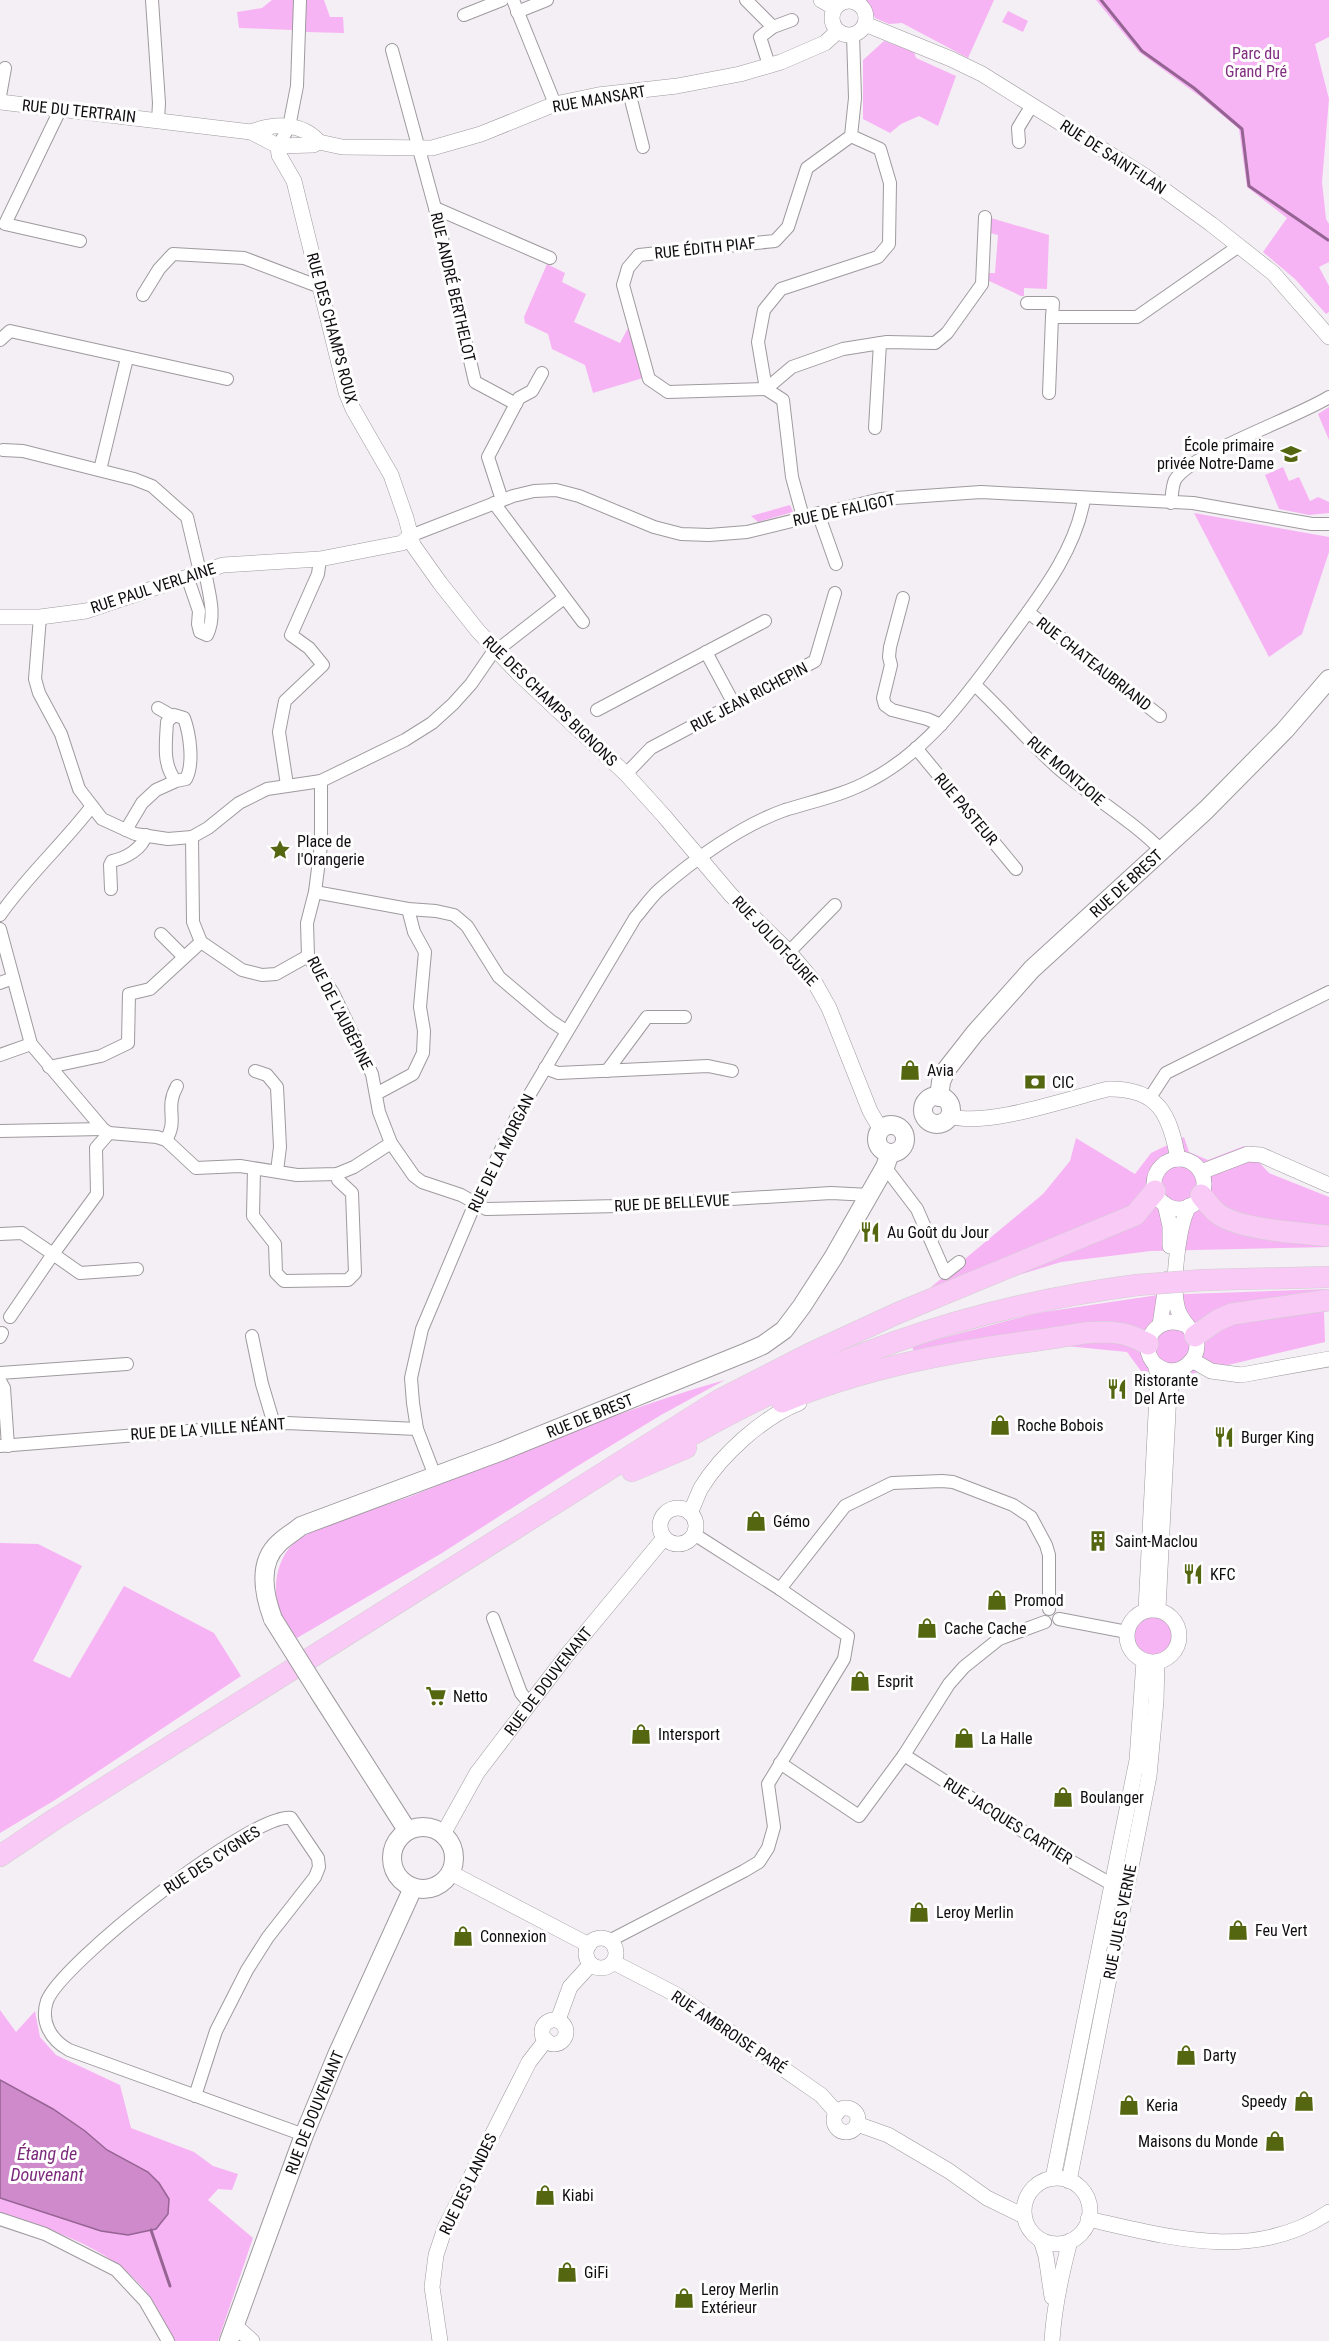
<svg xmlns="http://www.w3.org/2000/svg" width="1329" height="2341" font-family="'Roboto Condensed',sans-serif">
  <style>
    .green { fill: #f7b4f4 }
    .water { fill: #cf8acc; stroke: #956493; stroke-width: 1.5 }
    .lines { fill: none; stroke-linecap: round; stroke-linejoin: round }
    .stream { stroke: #956493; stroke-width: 3 }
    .minor-casing { stroke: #9e9a9e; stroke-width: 14 }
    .tertiary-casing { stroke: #9e9a9e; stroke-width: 16 }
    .secondary-casing { stroke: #9e9a9e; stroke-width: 20 }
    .trunk-casing { stroke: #cfcfcf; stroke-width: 22 }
    .minor { stroke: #fff; stroke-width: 12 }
    .tertiary { stroke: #fff; stroke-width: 15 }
    .secondary { stroke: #fff; stroke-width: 18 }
    .trunk { stroke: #facaf7; stroke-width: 21 }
    .secondary-bridge-casing { stroke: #9e9a9e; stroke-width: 20; stroke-linecap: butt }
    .trunk-bridge-casing { stroke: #cfcfcf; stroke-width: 22; stroke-linecap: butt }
    .secondary-bridge { stroke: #fff; stroke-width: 18 }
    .trunk-bridge { stroke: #facaf7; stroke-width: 21 }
    .labels { text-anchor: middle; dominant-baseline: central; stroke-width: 6; stroke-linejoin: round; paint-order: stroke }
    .park-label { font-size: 16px; fill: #802e7f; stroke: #fffeff }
    .street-label { font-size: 16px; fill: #0f0d0f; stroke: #fffeff }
    .poi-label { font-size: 16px; fill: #0f0d0f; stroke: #fffeff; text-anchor: start }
    .water-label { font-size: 18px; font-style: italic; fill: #7c2a7b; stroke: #fffeff }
  </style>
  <rect width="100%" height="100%" fill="#f4eff4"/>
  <!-- green -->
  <g class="green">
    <path d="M272,0H294V30L239,28L237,12L262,8Z"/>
    <path d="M306,0H324L330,17H343L344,33L306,32Z"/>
    <path d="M863,0H994L968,58L902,23L889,24L875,18L869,5Z"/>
    <path d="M1096,0H1329V37L1315,44L1329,99L1322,182L1326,219L1329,224V262L1319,267L1329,286V312L1326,314L1295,279L1263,252L1287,218L1247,187L1239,129L1198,95L1139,52Z"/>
    <path d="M1008,11L1028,21L1023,32L1002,22Z"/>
    <path d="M884,41L914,52L916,58L956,76L938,126L919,116L901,124L890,133L863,119V60Z"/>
    <path d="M991,218L1049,235L1047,289L1024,288V296H1021L987,280L988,273H995L998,235L990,233Z"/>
    <path d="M547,264L565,273L562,282L586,294L574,322L620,343L628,328L643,378L593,393L585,365L552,349L548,334L525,323L524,317Z"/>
    <path d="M1329,407V440L1318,414Z"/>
    <path d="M1283,467L1289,481L1299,477L1310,501L1318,497L1329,502V513L1309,515L1279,509L1265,475Z"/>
    <path d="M790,505L793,512L758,522L751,516Z"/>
    <path d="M1194,513L1329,537V552L1302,634L1269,657Z"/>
    <path d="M1184,1137L1189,1152L1208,1160L1244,1146L1269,1173L1329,1197V1247L1151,1251L1061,1262L996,1282L991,1269L930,1288L1043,1194L1070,1161L1076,1138L1135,1174L1151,1153Z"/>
    <path d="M1329,1289V1311L1324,1312L1325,1342L1186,1375L1141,1371L1127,1352L1066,1346L982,1357L920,1370L912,1346L1037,1313L1158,1295Z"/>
    <path d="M725,1380L661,1415L576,1467L442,1553L297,1638C292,1632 284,1624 281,1616C273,1595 274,1570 287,1551C304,1525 384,1507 414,1495C516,1454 619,1410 725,1380Z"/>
    <path d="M0,1543L38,1544L82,1566L33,1661L70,1678L124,1586L214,1633L241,1676L55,1800L0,1833Z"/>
    <circle cx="1152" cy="1635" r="20"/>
    <path d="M0,2010L16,2032L35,2011L40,2037L56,2055L120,2085L131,2128L194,2152L213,2166L238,2174L232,2190L218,2189L208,2200L253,2238L218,2341H175C167,2327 159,2311 150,2297C115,2248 54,2231 0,2213V2198L101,2231L128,2235L168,2214L169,2199L159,2183L148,2172L107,2150L85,2131L53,2109L0,2080Z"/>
  </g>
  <!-- water -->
  <path class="water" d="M0,2080L53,2109L85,2131L107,2150L148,2172L159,2183L169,2199L168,2214L156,2229L128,2235L101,2231L0,2198Z"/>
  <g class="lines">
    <!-- stream -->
    <g class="stream">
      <path d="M1101,0L1142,51L1194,88L1242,129L1249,186L1328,240"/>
      <path d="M151,2230L170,2286"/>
    </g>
    <!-- minor casing -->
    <g class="minor-casing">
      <g id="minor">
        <path d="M152,0L159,103L158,121"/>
        <path d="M513,0L555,104"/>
        <path d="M746,0L773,27"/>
        <path d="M517,12L547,0"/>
        <path d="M464,15L502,0"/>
        <path d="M392,50L435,208L475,382L516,404"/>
        <path d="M769,65L760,37L773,27L792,20"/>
        <path d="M629,92L643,147"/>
        <path d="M0,96L5,68"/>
        <path d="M60,110L5,224L80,241"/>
        <path d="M851,136L880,149L890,183L889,244L878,257L781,289L764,310L758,342L766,389L668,392L649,379L623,285L628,268L639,255L775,241L788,227L807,168L851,136L855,98L853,35"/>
        <path d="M1019,142L1018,128L1032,105"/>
        <path d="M278,146L289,127L297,86L300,0"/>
        <path d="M435,208L550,258"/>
        <path d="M143,295L159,269L173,254L244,258L320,287"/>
        <path d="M1027,303H1053L1052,317"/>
        <path d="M0,340L10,331L227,379"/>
        <path d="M1049,393L1052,317H1137L1239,246"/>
        <path d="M875,428L880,343"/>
        <path d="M3,450L23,451L134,479L152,486L187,517L200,572"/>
        <path d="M100,470L127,358"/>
        <path d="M502,500L488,457L519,398L532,391L542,373"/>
        <path d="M494,503L583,622"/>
        <path d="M1171,503C1172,496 1172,486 1175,480C1190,454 1298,417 1329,397"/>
        <path d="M818,513L836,564"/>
        <path d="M803,517L792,477L783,400L766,389L792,367L843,349L887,342L935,343L947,333L982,284L985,217"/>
        <path d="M410,536L513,496L534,491L556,490L579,496L654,527L681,534L709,535L747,532L881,499L981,492L1193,503L1312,524H1329"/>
        <path d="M187,576L199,611L198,624L200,632L207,635C217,615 208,591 205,571"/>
        <path d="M564,598L491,655L471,684L453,704L432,723L405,740L321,781V845L315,892L307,923L308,956L333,993L372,1074L379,1112L391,1143L414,1176L422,1182L461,1195L486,1209L618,1206L831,1193L870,1195"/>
        <path d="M903,598L890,647L889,657L891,665L883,698L885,705L892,710L927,719L941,725"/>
        <path d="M1028,612L1160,716"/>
        <path d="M40,617L35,679L39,693L61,734L79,789L102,819L135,834L168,839L192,837L208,828L239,803L267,789L321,781"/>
        <path d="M706,652L734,704"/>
        <path d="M975,685C1003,711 1028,741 1057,767C1090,796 1132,820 1162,851"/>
        <path d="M158,708L172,716"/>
        <path d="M597,710L765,621"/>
        <path d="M916,748L1016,869"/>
        <path d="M626,774L651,748L815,661L835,593"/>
        <path d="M287,785L279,732L285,701L323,665L309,648L291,635L318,574L320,559"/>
        <path d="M126,830L142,803L156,790L176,781C162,765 166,742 167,722L174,715L184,718C190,734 194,764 186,779L176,781"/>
        <path d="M192,837L193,922L201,942L242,970L262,975L276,974L308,956"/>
        <path d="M111,889L110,865L112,861C126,858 142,849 146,835"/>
        <path d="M315,892L408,909L436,911L454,915L467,926L499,977L551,1021L566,1031"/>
        <path d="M0,915C27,876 63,844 92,806"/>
        <path d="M0,929L31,1044L103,1129L109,1133L157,1137L166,1140L196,1168L240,1166L297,1175L337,1174L354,1167L391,1143"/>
        <path d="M161,934L184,957"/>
        <path d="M789,952L835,905"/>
        <path d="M0,983L13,978"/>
        <path d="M0,1055L31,1044"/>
        <path d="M49,1067L101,1056L128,1043L129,994L150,989L201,942"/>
        <path d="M545,1068L558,1073L708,1066L732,1071"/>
        <path d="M255,1071L267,1075L277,1087L280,1147L277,1171"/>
        <path d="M607,1071L647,1017H685"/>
        <path d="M376,1094L413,1074L423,1053L424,1031L420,1007L425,952L414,932L408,909"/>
        <path d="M1149,1099L1166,1073L1329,992"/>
        <path d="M0,1131L103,1129"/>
        <path d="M166,1140C179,1119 164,1109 177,1086"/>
        <path d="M885,1167L917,1209L945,1273L959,1262"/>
        <path d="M254,1169L253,1216L275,1244L276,1273L284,1281L348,1280L355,1273L352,1193L338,1180L337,1174"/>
        <path d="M0,1234L22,1233L53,1254L97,1194L96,1148L109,1133"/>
        <path d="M10,1317L53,1254L80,1273L137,1269"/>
        <path d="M252,1336L262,1384L274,1424"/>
        <path d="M0,1337L2,1333"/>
        <path d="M0,1373L127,1364"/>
        <path d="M0,1381L4,1388L8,1446"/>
        <path d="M0,1446L287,1423L417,1429"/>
        <path d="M435,1476L417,1429L413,1403L411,1378L422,1329L471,1213L518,1114L635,918C643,909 650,898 659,890C693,860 742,825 785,810C814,801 844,795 871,780C932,748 972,688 1012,634C1041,594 1076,549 1084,499"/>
        <path d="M694,1534L780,1589L845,1506L892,1483L942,1481L953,1482L1013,1505L1031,1517L1046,1545L1049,1555V1609"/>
        <path d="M493,1618L521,1693L530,1704"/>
        <path d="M1059,1619L1127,1632"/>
        <path d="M904,1755L1060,1855L1113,1885"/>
        <path d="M780,1763L859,1816L904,1755L949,1684L964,1667L999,1639L1045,1622"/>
        <path d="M609,1941L744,1871L759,1862L768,1848L774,1827L768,1784L844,1659L848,1636L780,1589"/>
        <path d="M195,2096L216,2031L247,1970L268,1937L315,1877L319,1867L318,1858L291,1818C253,1812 61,1963 47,2001C40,2022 51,2040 69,2050L304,2135"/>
        <path d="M0,2219L45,2234L116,2270L145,2301L168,2341"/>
      </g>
    </g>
    <!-- tertiary casing -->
    <g class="tertiary-casing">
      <g id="tertiary">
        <path d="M821,0L835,8"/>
        <circle cx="849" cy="18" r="17"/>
        <path d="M865,24L951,59L982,74L1145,176L1211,224L1273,273L1329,337"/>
        <path d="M0,102L251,132L278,146L313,145L319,142L342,147L432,148L481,134L555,104L598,95L677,86L740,74L781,62L825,43L838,31"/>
        <path d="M251,132C274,123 302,122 319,142"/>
        <path d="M278,146L279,155L294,181L346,392L353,409L391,475L406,518L413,545L440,583L478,631L519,674L626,774L664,816L731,895L789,952L815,983L829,1008L870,1111L881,1130"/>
        <path d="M0,617H40L86,611L223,565L320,559L402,543L410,536"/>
        <path d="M950,1116C985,1128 1070,1098 1108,1089C1159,1088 1170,1115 1178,1159"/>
        <circle cx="1179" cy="1184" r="25"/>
        <path d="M1201,1172L1248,1154L1261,1155L1329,1185"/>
        <path d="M1165,1204L1170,1226V1246"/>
        <path d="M1184,1324C1147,1312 1134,1361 1166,1370C1181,1374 1197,1361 1197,1345C1196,1331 1182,1323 1178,1310C1171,1288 1178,1226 1189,1206"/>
        <path d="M1160,1325L1167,1279"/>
        <path d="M1192,1360L1211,1371L1241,1375L1329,1359"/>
        <circle cx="678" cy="1526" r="18"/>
        <path d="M690,1513C694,1505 697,1496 701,1488C721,1455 763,1417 799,1403"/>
        <path d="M1158,1609L1169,1392L1179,1370"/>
        <circle cx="1153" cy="1636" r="26"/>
        <path d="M1146,1610L1158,1375L1155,1364"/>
        <path id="s1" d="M443,1834L477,1773L567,1655L664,1538"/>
        <path d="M451,1873L589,1945"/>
        <circle cx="601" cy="1953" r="15"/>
        <path d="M613,1962L675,1994L821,2095L837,2113"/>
        <path d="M558,2020L570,1987L591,1964"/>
        <circle cx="554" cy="2032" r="12"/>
        <circle cx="846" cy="2120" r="12"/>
        <path d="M857,2124L888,2135L949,2171L987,2198L1024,2216"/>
        <path d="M1053,2178L1137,1760L1144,1661"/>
        <circle cx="1057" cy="2211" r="33"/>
        <path d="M1069,2181L1149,1776L1156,1701L1157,1662"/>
        <path d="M1088,2219C1168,2237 1255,2263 1329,2212"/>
        <path d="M1041,2240L1046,2256L1052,2297"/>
        <path d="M233,2328L241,2331L252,2341"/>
        <path d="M440,2341L432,2287L436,2255L445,2228L529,2062L546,2040"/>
        <path d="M1052,2341C1054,2306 1061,2275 1070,2241"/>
      </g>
    </g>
    <!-- secondary casing -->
    <g class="secondary-casing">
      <g id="secondary">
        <circle cx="937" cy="1110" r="14"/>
        <path id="s2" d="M939,1097L941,1082L946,1070L975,1033L1032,969L1206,810L1285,730L1329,679"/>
        <circle cx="891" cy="1139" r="14"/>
        <path id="s3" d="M273,1619C264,1595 257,1563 279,1543C285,1537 294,1532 301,1526L502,1451L747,1352L763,1345L784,1330L802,1306L833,1258L885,1167L890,1153"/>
        <path d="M320,1694L407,1830"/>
        <circle cx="423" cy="1858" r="31"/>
        <path id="s4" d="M229,2341L304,2135L337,2055L413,1888"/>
      </g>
    </g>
    <!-- trunk casing -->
    <g class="trunk-casing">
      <g id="trunk">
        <path d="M1201,1195C1206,1201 1211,1208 1217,1213C1238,1230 1301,1233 1329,1236"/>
        <path d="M1203,1280L1329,1277"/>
        <path d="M1195,1336L1218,1320L1232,1314L1329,1300"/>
        <path d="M782,1402C864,1368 953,1351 1040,1340C1065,1337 1093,1329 1118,1333C1129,1334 1138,1339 1148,1344"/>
        <path d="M669,1448C816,1361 967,1307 1137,1285"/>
        <path d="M632,1471L686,1448"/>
        <path d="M0,1856L55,1819L719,1400L809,1354L898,1313L1135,1215L1155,1191"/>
      </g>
    </g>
    <!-- minor -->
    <use href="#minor" class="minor"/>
    <!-- tertiary -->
    <use href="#tertiary" class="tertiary"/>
    <!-- secondary -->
    <use href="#secondary" class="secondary"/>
    <!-- trunk -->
    <use href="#trunk" class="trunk"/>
    <!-- secondary-bridge casing -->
    <g class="secondary-bridge-casing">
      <path id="secondary-bridge" d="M273,1619L320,1694"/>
    </g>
    <!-- trunk-bridge casing -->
    <g class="trunk-bridge-casing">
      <path id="trunk-bridge" d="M1137,1285L1203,1280"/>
    </g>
    <!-- secondary-bridge -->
    <use href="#secondary-bridge" class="secondary-bridge"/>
    <!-- trunk-bridge -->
    <use href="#trunk-bridge" class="trunk-bridge"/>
  </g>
  <!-- icons -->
  <defs>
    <g id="school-bare" transform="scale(1.62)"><path d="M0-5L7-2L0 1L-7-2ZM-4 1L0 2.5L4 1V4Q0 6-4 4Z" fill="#546610" stroke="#fffeff" stroke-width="2.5" paint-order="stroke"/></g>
    <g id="sight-bare" transform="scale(1.62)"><path d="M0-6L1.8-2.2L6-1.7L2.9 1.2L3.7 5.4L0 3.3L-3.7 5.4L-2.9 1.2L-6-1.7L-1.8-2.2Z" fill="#546610" stroke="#fffeff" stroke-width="2.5" paint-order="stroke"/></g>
    <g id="shop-bare" transform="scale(1.62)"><path d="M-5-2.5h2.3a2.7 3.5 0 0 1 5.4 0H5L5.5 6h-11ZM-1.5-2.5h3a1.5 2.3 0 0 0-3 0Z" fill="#546610" stroke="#fffeff" stroke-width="2.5" paint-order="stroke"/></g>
    <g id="bank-bare" transform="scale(1.62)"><path d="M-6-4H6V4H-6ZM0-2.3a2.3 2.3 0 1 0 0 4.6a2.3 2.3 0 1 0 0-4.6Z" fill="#546610" stroke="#fffeff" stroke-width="2.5" paint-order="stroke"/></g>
    <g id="restaurant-bare" transform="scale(1.62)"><path d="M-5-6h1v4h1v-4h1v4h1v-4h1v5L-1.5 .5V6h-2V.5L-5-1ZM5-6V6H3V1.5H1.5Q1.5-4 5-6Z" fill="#546610" stroke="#fffeff" stroke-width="2.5" paint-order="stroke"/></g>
    <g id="building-bare" transform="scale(1.62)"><path d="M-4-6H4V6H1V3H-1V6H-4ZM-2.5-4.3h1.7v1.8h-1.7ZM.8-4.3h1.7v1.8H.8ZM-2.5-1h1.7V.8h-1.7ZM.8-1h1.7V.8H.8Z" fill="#546610" stroke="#fffeff" stroke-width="2.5" paint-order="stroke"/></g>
    <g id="supermarket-bare" transform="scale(1.62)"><path d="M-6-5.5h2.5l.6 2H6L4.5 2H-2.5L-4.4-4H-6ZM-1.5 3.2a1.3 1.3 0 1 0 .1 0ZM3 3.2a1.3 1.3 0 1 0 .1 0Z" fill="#546610" stroke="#fffeff" stroke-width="2.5" paint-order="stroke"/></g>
  </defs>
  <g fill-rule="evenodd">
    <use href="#school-bare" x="1291" y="454"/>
    <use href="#sight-bare" x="280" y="850"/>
    <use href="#shop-bare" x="910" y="1070"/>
    <use href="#bank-bare" x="1035" y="1082"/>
    <use href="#restaurant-bare" x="870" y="1232"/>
    <use href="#restaurant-bare" x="1117" y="1389"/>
    <use href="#shop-bare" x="1000" y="1425"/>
    <use href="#restaurant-bare" x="1224" y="1437"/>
    <use href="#shop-bare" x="756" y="1521"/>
    <use href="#building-bare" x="1098" y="1541"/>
    <use href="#restaurant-bare" x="1193" y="1574"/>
    <use href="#shop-bare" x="997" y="1600"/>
    <use href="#shop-bare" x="927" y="1628"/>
    <use href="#shop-bare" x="860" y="1681"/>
    <use href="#supermarket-bare" x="436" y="1696"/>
    <use href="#shop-bare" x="641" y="1734"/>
    <use href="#shop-bare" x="964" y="1738"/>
    <use href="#shop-bare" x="1063" y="1797"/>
    <use href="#shop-bare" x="919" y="1912"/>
    <use href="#shop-bare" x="1238" y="1930"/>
    <use href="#shop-bare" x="463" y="1936"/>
    <use href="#shop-bare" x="1186" y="2055"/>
    <use href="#shop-bare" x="1304" y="2101"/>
    <use href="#shop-bare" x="1129" y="2105"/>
    <use href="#shop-bare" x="1275" y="2141"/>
    <use href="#shop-bare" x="545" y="2195"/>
    <use href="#shop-bare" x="567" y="2272"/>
    <use href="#shop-bare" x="684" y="2298"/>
  </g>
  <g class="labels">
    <!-- park labels -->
    <g class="park-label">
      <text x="1256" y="53">Parc du<tspan x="1256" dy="18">Grand Pré</tspan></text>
    </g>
    <!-- street labels -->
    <g class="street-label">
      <text transform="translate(599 99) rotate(-10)">RUE MANSART</text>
      <text transform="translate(79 111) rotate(6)">RUE DU TERTRAIN</text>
      <text transform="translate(1113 157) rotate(33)">RUE DE SAINT-ILAN</text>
      <text transform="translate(705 248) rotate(-6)">RUE ÉDITH PIAF</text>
      <text transform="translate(453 287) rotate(77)">RUE ANDRÉ BERTHELOT</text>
      <text transform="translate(332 328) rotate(75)">RUE DES CHAMPS ROUX</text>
      <text transform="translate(844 510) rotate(-12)">RUE DE FALIGOT</text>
      <text transform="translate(153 588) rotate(-18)">RUE PAUL VERLAINE</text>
      <text transform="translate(1094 664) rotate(38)">RUE CHATEAUBRIAND</text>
      <text transform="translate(749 697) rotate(-28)">RUE JEAN RICHEPIN</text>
      <text transform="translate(550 701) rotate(44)">RUE DES CHAMPS BIGNONS</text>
      <text transform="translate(1066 771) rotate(41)">RUE MONTJOIE</text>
      <text transform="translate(966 809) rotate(50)">RUE PASTEUR</text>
      <text stroke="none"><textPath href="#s2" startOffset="288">RUE DE BREST</textPath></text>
      <text transform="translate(775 941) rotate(47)">RUE JOLIOT-CURIE</text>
      <text transform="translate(340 1013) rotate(63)">RUE DE L'AUBÉPINE</text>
      <text transform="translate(501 1153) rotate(-64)">RUE DE LA MORGAN</text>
      <text transform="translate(672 1203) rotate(-3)">RUE DE BELLEVUE</text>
      <text stroke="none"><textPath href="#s3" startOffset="418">RUE DE BREST</textPath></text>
      <text transform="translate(208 1429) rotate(-4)">RUE DE LA VILLE NÉANT</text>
      <text stroke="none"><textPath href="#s1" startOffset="186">RUE DE DOUVENANT</textPath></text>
      <text transform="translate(1008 1821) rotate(32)">RUE JACQUES CARTIER</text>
      <text transform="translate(212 1860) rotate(-33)">RUE DES CYGNES</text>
      <text transform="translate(1120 1922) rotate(-79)">RUE JULES VERNE</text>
      <text transform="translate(729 2032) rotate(34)">RUE AMBROISE PARÉ</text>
      <text stroke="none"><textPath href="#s4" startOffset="244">RUE DE DOUVENANT</textPath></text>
      <text transform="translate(468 2184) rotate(-64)">RUE DES LANDES</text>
    </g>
    <!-- poi labels -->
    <g class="poi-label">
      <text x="1274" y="445" text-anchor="end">École primaire<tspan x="1274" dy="18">privée Notre-Dame</tspan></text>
      <text x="297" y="841">Place de<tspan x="297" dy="18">l'Orangerie</tspan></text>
      <text x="927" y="1070">Avia</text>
      <text x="1052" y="1082">CIC</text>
      <text x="887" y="1232">Au Goût du Jour</text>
      <text x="1134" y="1380">Ristorante<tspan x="1134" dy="18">Del Arte</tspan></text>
      <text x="1017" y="1425">Roche Bobois</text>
      <text x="1241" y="1437">Burger King</text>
      <text x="773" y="1521">Gémo</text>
      <text x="1115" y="1541">Saint-Maclou</text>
      <text x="1210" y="1574">KFC</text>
      <text x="1014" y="1600">Promod</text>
      <text x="944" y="1628">Cache Cache</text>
      <text x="877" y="1681">Esprit</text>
      <text x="453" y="1696">Netto</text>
      <text x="658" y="1734">Intersport</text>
      <text x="981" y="1738">La Halle</text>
      <text x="1080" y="1797">Boulanger</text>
      <text x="936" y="1912">Leroy Merlin</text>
      <text x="1255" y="1930">Feu Vert</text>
      <text x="480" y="1936">Connexion</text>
      <text x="1203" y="2055">Darty</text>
      <text x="1287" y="2101" text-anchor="end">Speedy</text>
      <text x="1146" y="2105">Keria</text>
      <text x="1258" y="2141" text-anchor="end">Maisons du Monde</text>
      <text x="562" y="2195">Kiabi</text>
      <text x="584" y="2272">GiFi</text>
      <text x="701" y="2289">Leroy Merlin<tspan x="701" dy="18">Extérieur</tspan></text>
    </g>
    <!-- water labels -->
    <g class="water-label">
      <text x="47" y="2153">Étang de<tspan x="47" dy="21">Douvenant</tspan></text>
    </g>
  </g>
</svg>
